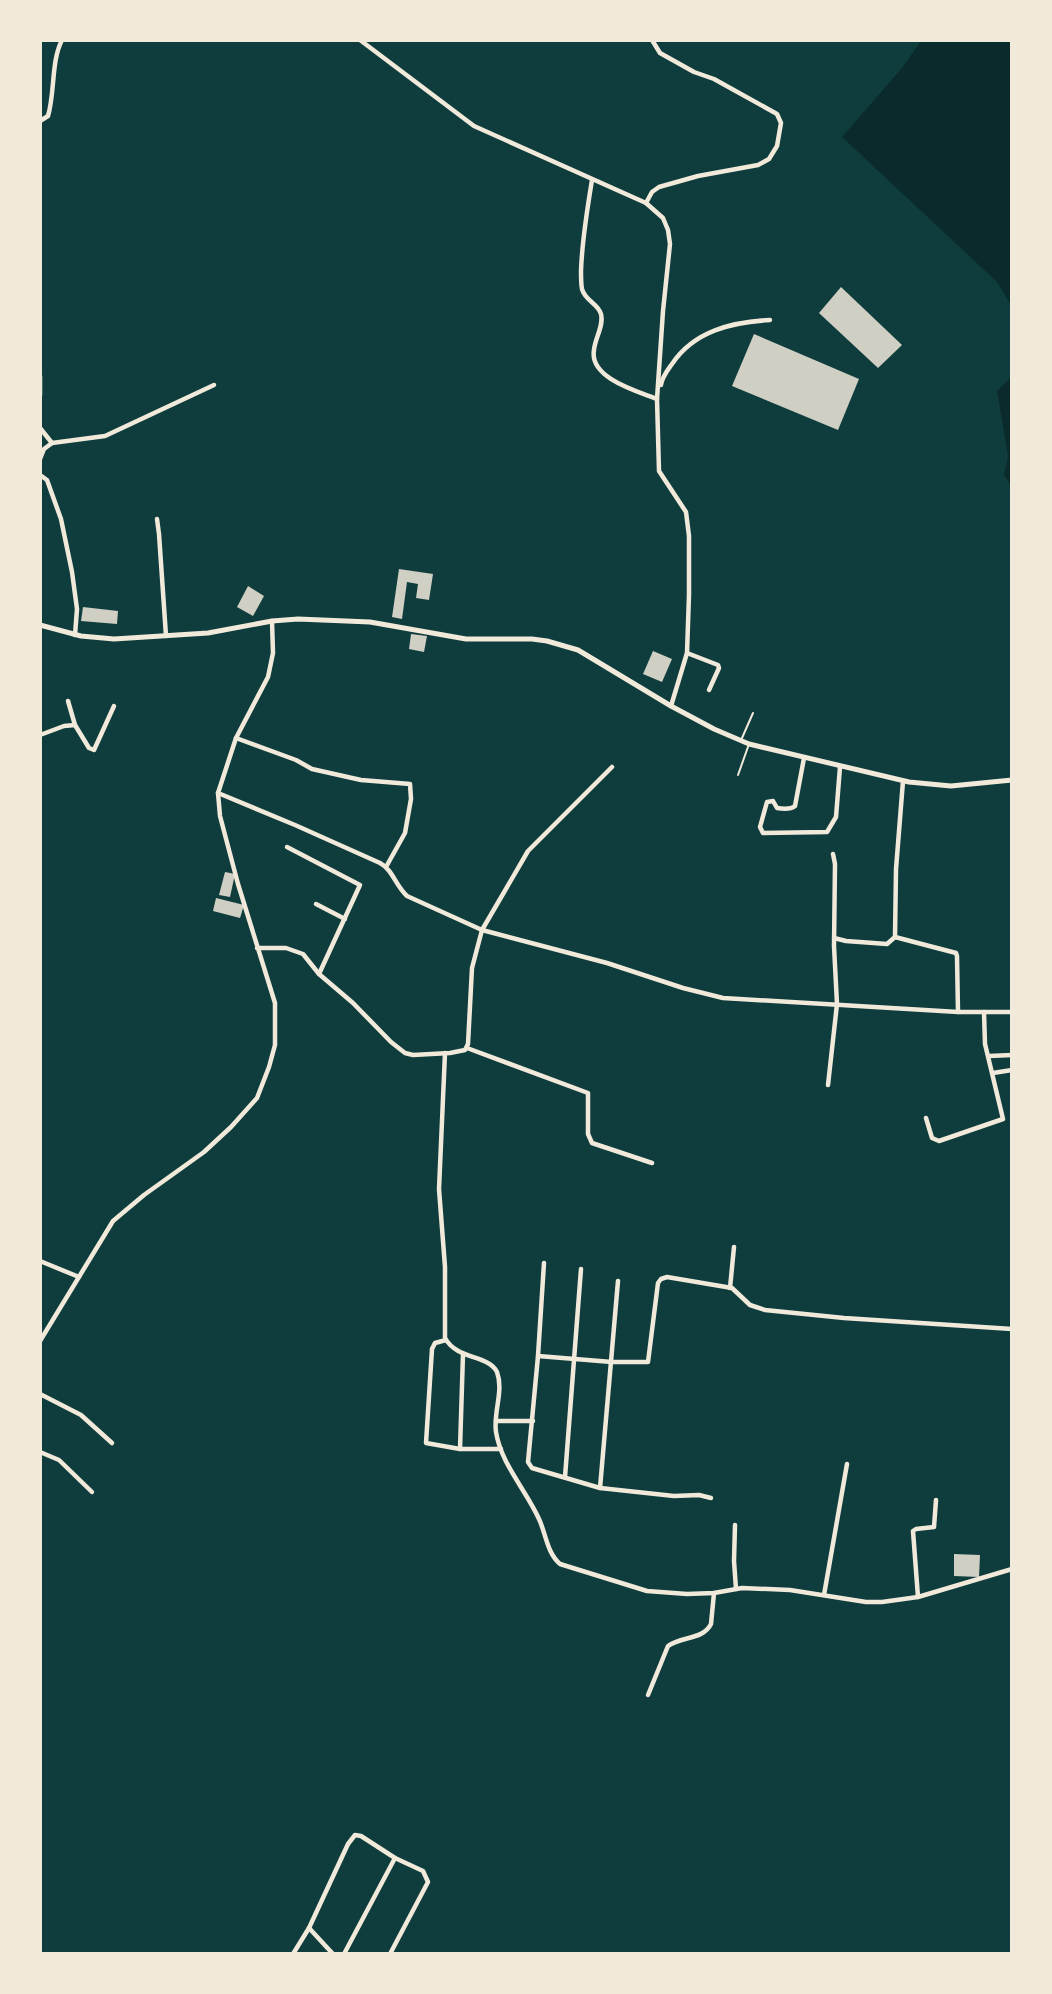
<svg xmlns="http://www.w3.org/2000/svg" width="1052" height="1994" font-family="Signika,sans-serif">
  <style>
    .water { fill: #0a2a2b }
    .building { fill: #cfcfc3 }
    .lines { fill: none; stroke-linecap: round; stroke-linejoin: round }
    .service { stroke: #f1e9da; stroke-width: 2 }
    .minor { stroke: #f1e9da; stroke-width: 4.5 }
    .tertiary { stroke: #f1e9da; stroke-width: 5 }
  </style>
  <rect width="100%" height="100%" fill="#0f3d3e"/>
  <!-- water -->
  <g class="water">
    <path d="M921,41H1011V305L997,282L842,137L902,68Z"/>
    <path d="M1011,377V486L1004,475L1008,456L997,391Z"/>
  </g>
  <!-- building -->
  <g class="building">
    <path d="M841,287L902,345L878,368L819,313Z"/>
    <path d="M754,334L859,379L838,430L732,386Z"/>
    <path d="M399,569L433,574L429,600L416,598L418,584L407,582L402,619L392,617Z"/>
    <path d="M248,586L264,596L253,616L237,607Z"/>
    <path d="M83,607L118,611L117,624L81,621Z"/>
    <path d="M411,634L427,636L424,652L409,649Z"/>
    <path d="M653,651L672,659L662,682L643,674Z"/>
    <path d="M225,872L235,874L230,897L219,895Z"/>
    <path d="M216,898L244,905L240,918L213,911Z"/>
    <path d="M954,1554L980,1555L979,1577L954,1576Z"/>
  </g>
  <g class="lines">
    <!-- service -->
    <g class="service">
      <path d="M742,738L753,713"/>
      <path d="M738,775L749,744"/>
    </g>
    <!-- minor -->
    <g class="minor">
      <path d="M360,40L474,126L646,203L652,192L659,187L698,176L758,165L769,159L777,146L781,123L777,114L714,79L694,72L660,53L652,40"/>
      <path d="M40,121L48,116C55,93 51,61 62,40"/>
      <path d="M592,180C587,210 582,240 581,271C581,277 581,284 582,289C585,301 598,303 601,314C604,326 595,338 594,350C589,378 637,391 657,399"/>
      <path d="M646,203L663,218L668,230L670,244L663,311L657,399L659,471L686,512L689,536V595L687,653L671,706"/>
      <path d="M40,376V395"/>
      <path d="M661,385C662,377 667,371 672,364C694,331 732,322 770,320"/>
      <path d="M40,428L52,443"/>
      <path d="M40,459L44,449L52,443L105,436L214,385"/>
      <path d="M40,475L47,480L61,519L72,572L77,609L75,635"/>
      <path d="M157,519L159,534L166,636"/>
      <path d="M687,653L718,665L719,668L709,690"/>
      <path d="M68,701L75,725"/>
      <path d="M40,735L64,726L75,725L89,748L94,750L114,706"/>
      <path d="M236,738L296,760L312,769L361,780L410,784L411,799L405,833L386,867"/>
      <path d="M804,758L795,806C790,810 783,809 777,808L773,801L767,802L760,827L763,833L827,832L836,817L840,767"/>
      <path d="M903,781L896,869L895,937L956,953L957,956L958,1012"/>
      <path d="M218,793L295,825L380,863C393,870 395,885 407,896L482,930L607,963L683,988L723,998L958,1012H1012"/>
      <path d="M287,847L360,885L319,974"/>
      <path d="M316,904L345,919"/>
      <path d="M834,938L846,941L887,944L895,937"/>
      <path d="M257,948H286L303,954L319,974L353,1003L391,1042L405,1053L413,1055L450,1053L465,1050L468,1044L472,968L482,930L528,851L612,767"/>
      <path d="M467,1048L588,1093V1134L592,1143L652,1163"/>
      <path d="M445,1053L439,1189L445,1267V1338C457,1360 489,1355 497,1372C504,1391 493,1413 496,1432C501,1464 526,1490 539,1519C546,1534 547,1553 560,1564L647,1591L687,1594L714,1593L742,1588L790,1590L866,1602H882L918,1597L1012,1569"/>
      <path d="M989,1056L1012,1055"/>
      <path d="M993,1073L1012,1070"/>
      <path d="M828,1085L837,1004L834,946L835,864L833,854"/>
      <path d="M926,1118L932,1138L939,1141L1003,1119L985,1044L984,1012"/>
      <path d="M40,1261L79,1277"/>
      <path d="M544,1263L538,1356L528,1462L532,1468L600,1488L618,1281"/>
      <path d="M730,1288L734,1247"/>
      <path d="M446,1340L435,1343L432,1349L426,1443L460,1449H501"/>
      <path d="M40,1341L113,1221L144,1195L204,1152L231,1127L257,1098L269,1067L275,1045V1003L238,884L220,816L218,793L236,738L268,677L273,653L272,621"/>
      <path d="M538,1356L612,1362H648L658,1283L661,1279L667,1277L732,1288L750,1305L765,1310L844,1318L1012,1329"/>
      <path d="M40,1394L81,1415L112,1443"/>
      <path d="M496,1421H533"/>
      <path d="M460,1449L463,1354"/>
      <path d="M40,1452L59,1460L92,1492"/>
      <path d="M565,1477L581,1269"/>
      <path d="M600,1488L674,1496L699,1495L711,1498"/>
      <path d="M735,1525L734,1561L736,1589"/>
      <path d="M824,1595L847,1464"/>
      <path d="M918,1597L913,1531L916,1529L934,1527L936,1500"/>
      <path d="M648,1695L668,1646C682,1636 703,1640 711,1624L714,1593"/>
      <path d="M309,1928L333,1954"/>
      <path d="M293,1954L309,1928L348,1844L355,1835L361,1836L395,1858L423,1871L428,1882L390,1954"/>
      <path d="M344,1954L395,1858"/>
    </g>
    <!-- tertiary -->
    <path class="tertiary" d="M40,625L81,636L114,639L208,633L272,621L298,619L370,622L466,639H532L547,641L578,650L671,706L714,729L749,744L909,782L951,786L1012,780"/>
  </g>
  <!-- border -->
  <rect width="1052" height="1994" fill="none" stroke="#f1e9da" stroke-width="84"/>
</svg>
